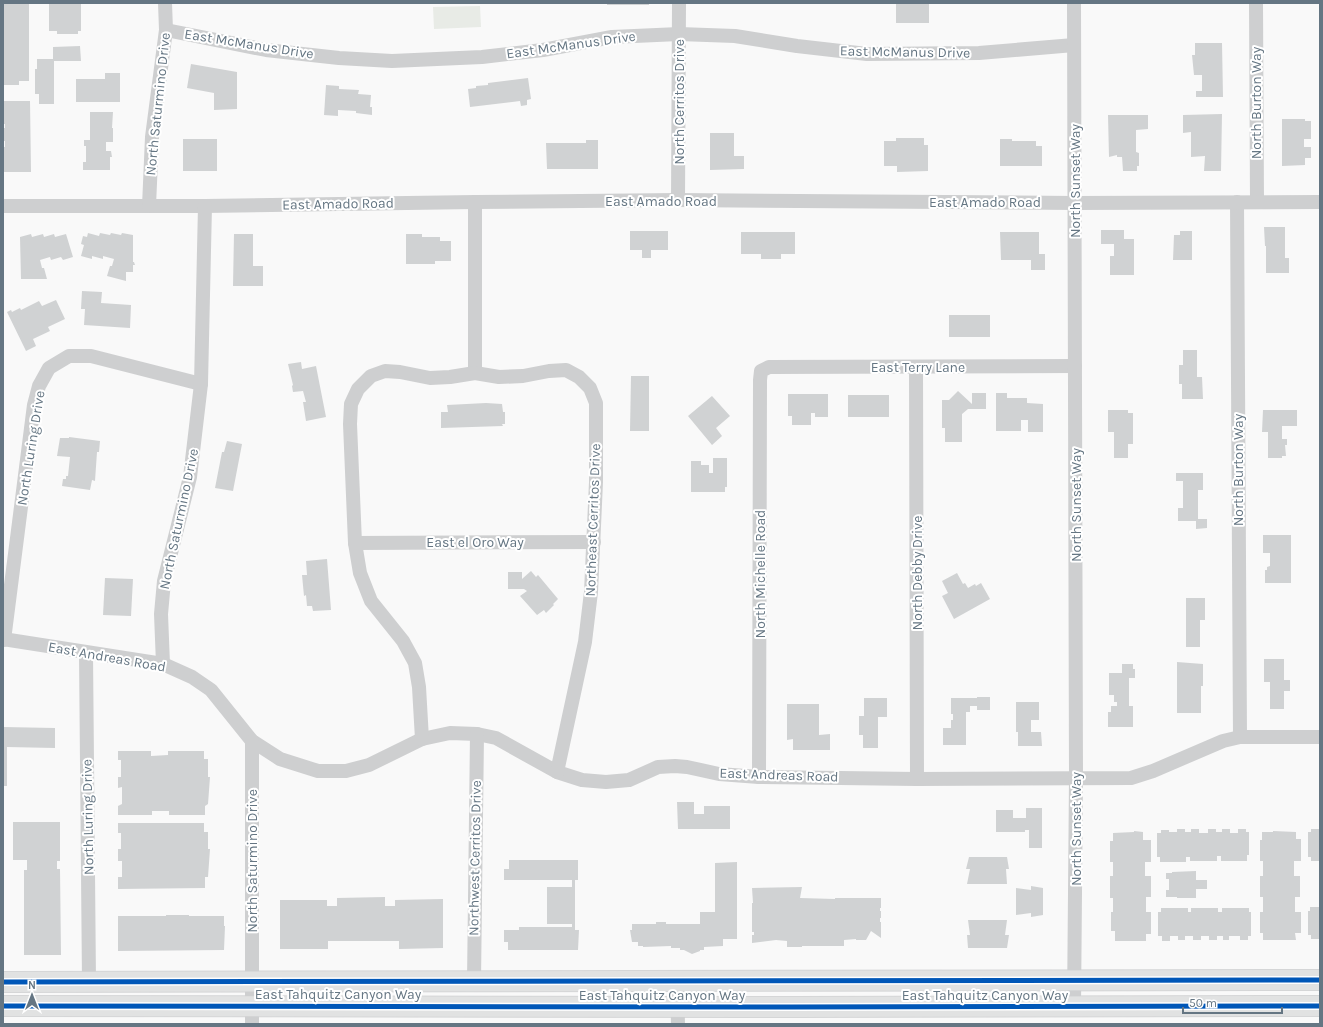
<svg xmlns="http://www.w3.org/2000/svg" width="1323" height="1027" font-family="Karla,sans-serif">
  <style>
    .green { fill: #e8ebe6 }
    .building { fill: #d0d2d3 }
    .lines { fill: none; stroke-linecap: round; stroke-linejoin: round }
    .secondary-casing { stroke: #d5d6d7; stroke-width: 22 }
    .minor { stroke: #cecfd0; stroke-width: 14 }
    .secondary { stroke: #e1e2e2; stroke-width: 20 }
    .cycleway-casing { stroke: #fff; stroke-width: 8 }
    .cycleway { stroke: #0057b8; stroke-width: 5 }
    .labels { text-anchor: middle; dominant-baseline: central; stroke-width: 4; stroke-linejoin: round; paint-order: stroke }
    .street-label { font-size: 14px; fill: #657683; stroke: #fff }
  </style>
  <rect width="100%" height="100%" fill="#f9f9f9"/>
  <!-- green -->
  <path class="green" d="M480,6L481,27L434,29L433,7Z"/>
  <!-- building -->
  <g class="building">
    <path d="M3,3H29V81H19V85H3Z"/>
    <path d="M49,3H81V31H78V34H57V31H49Z"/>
    <rect x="607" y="3" width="42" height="2"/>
    <rect x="896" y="3" width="33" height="20"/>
    <path d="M1195,43H1222L1223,97H1196V91H1202V75H1194L1192,55H1195Z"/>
    <path d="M80,46L81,61H54V104H39V94H35V69H37V59H53V47Z"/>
    <path d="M191,64L237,72V109L214,110V93L187,88Z"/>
    <path d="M105,73H120V102H76V79H105Z"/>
    <path d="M528,78L531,99L527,100V105L521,106L520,101L470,107L468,89L476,88V86L488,85V83Z"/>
    <path d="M326,85L339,86V89L359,90L358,94L371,95L370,107H372V115L356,113V111L338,110V116L324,115Z"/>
    <path d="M3,101H30L31,172H3V147H5V141H3V128H5V124H3Z"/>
    <path d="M90,112H113L112,128H113V142H106V151H111L112,157H110V170H83V162H86V146H84V140H90Z"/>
    <path d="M1222,114L1221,171H1204L1205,156L1191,157V132L1183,133V115Z"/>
    <path d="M1108,115H1148V129L1136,130V152L1139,153V166H1137V171H1123L1122,157H1117V155L1109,157Z"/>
    <path d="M1282,119H1305V121H1311V139H1304V147H1311V158H1305V165L1282,166Z"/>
    <path d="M710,133H734V156H744V169L710,170Z"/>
    <path d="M896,138H924V145H928V171L897,172V166H884V141H896Z"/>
    <rect x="183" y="139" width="34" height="32"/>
    <path d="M1000,139H1012V141H1036V146H1042V166H1000Z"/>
    <path d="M586,140H598V169H547L546,143H586Z"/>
    <path d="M1264,227H1285V258H1289V273H1266V246H1265Z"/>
    <path d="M1101,230H1124V239H1134V275H1110V256H1114V244H1101Z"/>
    <path d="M630,231H668V250H651V258H642V250H630Z"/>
    <path d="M1180,231H1192V260H1173L1174,235H1180Z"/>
    <path d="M741,232H795V254H781V259H761V254H741Z"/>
    <path d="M1000,232H1039V254H1045V270H1031V260H1001Z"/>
    <path d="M88,233L99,236L100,233L110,235L111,233L121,235L122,233L133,235V262H134L135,265H133V272H126V281L107,276L110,266H112L114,259L103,256V259L92,256V259L81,256L84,245L81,244L83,236L87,237Z"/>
    <path d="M31,234L32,237L43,234L44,237L54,234L55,237L66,234L73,257L63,260L61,257L51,260L50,257L40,260L42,268H44L47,279H21L20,237Z"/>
    <path d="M234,234H253V266H263V286H233Z"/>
    <path d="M406,234H422V237H440V241H451V261H435V264H406Z"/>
    <path d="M82,291L102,292L101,303L131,305L130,328L84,325L85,309H81Z"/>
    <path d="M56,300L65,319L48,327L50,331L33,339L36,346L26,351L7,312L11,310L12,312L20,308L21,310L39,301L42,306Z"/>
    <rect x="949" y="315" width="41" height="22"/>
    <path d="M1183,350H1197V377H1202L1203,399H1182V384H1179V365H1183Z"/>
    <path d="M301,362L302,369L316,366L326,417L306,421L303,402H306L303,391L293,392L292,386L293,385L288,364Z"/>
    <path d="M631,376H649V431H630Z"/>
    <path d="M958,391L972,404V393H986V409H968L962,414V442H945V428H942V400H949Z"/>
    <path d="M996,393H1007V398H1027V403L1043,404V432H1028V420H1021V431H996Z"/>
    <path d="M788,394H828V417H815V413H811V425H792V416H788Z"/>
    <rect x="848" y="395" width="41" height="22"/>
    <path d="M712,396L730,416L716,428L722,436L712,445L688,416Z"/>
    <path d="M486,403L502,404L503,412H505V424H502L503,426L441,428V412H448L447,405Z"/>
    <path d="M1108,410H1128V413H1133V444H1128V458H1114V432H1108Z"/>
    <path d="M1263,410H1297V426H1282V439H1287V445H1285L1286,456H1282V458H1268V432H1262Z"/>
    <path d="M69,437L100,441L99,452H97L95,481L92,480L90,490L62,486L63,479H66V476H68L70,457L57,456L60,438H69Z"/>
    <path d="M227,441L242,444L233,491L215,488L222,452H224Z"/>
    <path d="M713,458H727V487H725V492H691V461H701V465H709V473H713Z"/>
    <path d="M1176,473H1203V490H1198V519H1207V528L1196,529V521H1178V508H1183V481H1176Z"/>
    <path d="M1263,535H1291V583H1265V570H1267V567L1270,566V553H1263Z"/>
    <path d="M327,559L331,610L313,611L312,606H307L306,595L304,596L302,575H307L306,561Z"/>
    <path d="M531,571L536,577L538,575L558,599L553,604L554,605L546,613L544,610L537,615L520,596L527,591L524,589H508V572H522V579Z"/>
    <path d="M957,573L963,584L965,583L968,588L975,584L976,586L981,583L990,599L954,619L942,596L948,593L942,581Z"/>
    <path d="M105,578L133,579L131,616L103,615Z"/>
    <path d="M1186,598H1205V620H1200V647H1186Z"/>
    <path d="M1264,659H1284V680H1290V691H1284V709H1270V682H1264Z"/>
    <path d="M1177,662L1203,664V686H1201V713H1177Z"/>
    <path d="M1122,664H1133V669H1135V678H1129V706H1133V727H1108V712H1111V706H1117V702H1114V695H1109V673H1122Z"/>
    <path d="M977,697H990V710H977V706H970V712H966V745H943V728H951V720H953V714H951V698H977Z"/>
    <path d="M864,698H887V717H878V748H863V735H859V716H864Z"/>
    <path d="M1016,702H1039V720H1031V732H1041L1042,746H1018V732H1016Z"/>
    <path d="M787,704H819V735L830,734V750H793V739L787,740Z"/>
    <path d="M3,727L55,728V748L7,747V786H3Z"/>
    <path d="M118,751H151V756L168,755V751H204V759H208V777H210L208,804L205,806V815H169V811H152V815H118V806L122,804V787L118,788V777H121V760H118Z"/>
    <path d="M677,802H694V814H704V806H730V829H678Z"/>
    <path d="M1026,808H1042V848H1029V830H1025V832H996V810H1013V818H1026Z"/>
    <path d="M13,822H60V861H57V869H60L61,955H24V870H27V860H13Z"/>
    <path d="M118,823H204V832H208V849H210L208,877H205V888L118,889V877H122V861H118V849H121V833H118Z"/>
    <path d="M1177,829H1185V832H1191V829H1199V833H1208V829H1216V832H1222V829H1230V833H1238V829H1246V832H1249V855H1247V861H1221V856H1217V861H1190V857H1186V862H1160V857H1157V833H1161V830H1169V832H1177Z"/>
    <path d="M1311,829H1320V861H1311V857H1308V832H1311Z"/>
    <path d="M1134,831L1143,832V840H1151V862H1145V876H1151V897H1146V912H1151V934H1146V941H1115V931H1111V912H1113V898H1110V876H1113V862H1110V841H1113V833L1134,832Z"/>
    <path d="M1273,831L1296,832V839H1301V861H1294V876H1300V897H1295V912H1301V933H1295L1296,940H1263V933H1260V912H1263V897H1260V876H1263V861H1260V840H1262V832H1273Z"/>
    <path d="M969,857H1007L1009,869H1006L1007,884H967L970,869H966Z"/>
    <path d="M509,860H578V880H575V930H579L578,950H508V942H504V930H519V927H572V924H547V887H572V880H504V869H509Z"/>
    <path d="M737,862V939H723V946L704,947V950H700V951L692,954L684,950H680V948H671V946L643,947V946H638V942H632L630,930H632V924H656V922H666V924H700V912H715V863Z"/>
    <path d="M1196,871V880H1207V889H1196V898H1177V897H1166V890H1169V879H1166V873H1172V872Z"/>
    <path d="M1031,886L1043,888V915L1031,917V913L1016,915V888L1031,890Z"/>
    <path d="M802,887L800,898L835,899V898H881V908H880V911H881V918H880V922H881V938L871,931L866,940H856V939L844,940V946H802V947H787V941L776,940L752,943V935H754V932H752V903H753L752,888Z"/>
    <path d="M385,897V906H395V900L443,899V948L399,949V941H328V949H280V900H327V906H337V898Z"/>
    <path d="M1310,907H1320V939H1311V935H1308V911H1310Z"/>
    <path d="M1161,908H1188V912H1191V908H1218V912H1222V908H1249V912H1251V936H1248V940H1240V936H1229V940H1223V936H1217V940H1209V936H1201V940H1193V936H1185V940H1178V936H1170V941H1162V936H1158V912H1161Z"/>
    <path d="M166,915H189V916H224V926H225L224,950L118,951V916H166Z"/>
    <path d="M968,920H1007L1005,935H1009L1007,948H968L967,935H970Z"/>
  </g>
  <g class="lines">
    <!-- secondary casing -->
    <g class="secondary-casing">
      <g id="secondary">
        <path d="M3,982L1320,980"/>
        <path d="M3,1006L791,1007L1320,1006"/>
      </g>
    </g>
    <!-- minor -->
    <g class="minor">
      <path d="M1256,3L1257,202"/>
      <path d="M166,30L266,50L339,58L392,61L482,57L543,50L612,37L679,34L735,36L797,46L867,54L979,53L1074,45"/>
      <path d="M678,200L679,3"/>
      <path d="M475,202V373"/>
      <path d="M1237,202L1240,737"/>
      <path d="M3,206H205L475,202L678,200L1075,203L1320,202"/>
      <path d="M149,206L152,137L166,30L165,3"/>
      <path d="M916,367L917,779"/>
      <path d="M355,543L594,542"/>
      <path d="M3,639L163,664L192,677L211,690L252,741L280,759L318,771H346L369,765L422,739L450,733L477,734L496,738L557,772L582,780L606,782L629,780L658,767L675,766L687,767L719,774L759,777L917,779L1131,778L1153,771L1223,741L1240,737H1320"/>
      <path d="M4,640L34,405L39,386L49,368L69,356H91L201,384"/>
      <path d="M86,653L89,982"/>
      <path d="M163,664L161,614L164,581L190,477L201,384L205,206"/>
      <path d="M422,739L419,687L415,663L403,641L371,601L360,573L355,543L350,424L351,404L358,389L371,376L385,371L400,372L430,378L450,377L475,373L499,377L523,376L549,371L566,370L579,377L590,388L596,403V482L591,592L585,642L557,772"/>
      <path d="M252,741V1024"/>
      <path d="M759,777L760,380L761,371L769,367L1075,366"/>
      <path d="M677,981L678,1024"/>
      <path d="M474,982L477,734"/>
      <path d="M1074,1007L1076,778L1074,3"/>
    </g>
    <!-- secondary -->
    <use href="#secondary" class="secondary"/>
    <!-- cycleway casing -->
    <g class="cycleway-casing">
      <g id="cycleway">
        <path d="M3,982L1320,980"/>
        <path d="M3,1006L791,1007L1320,1006"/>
      </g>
    </g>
    <!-- cycleway -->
    <use href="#cycleway" class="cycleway"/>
  </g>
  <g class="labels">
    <!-- street labels -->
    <g class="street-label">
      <text transform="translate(249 44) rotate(9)">East McManus Drive</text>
      <text transform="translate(571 45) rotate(-8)">East McManus Drive</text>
      <text transform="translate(905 52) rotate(1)">East McManus Drive</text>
      <text transform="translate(679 102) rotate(-90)">North Cerritos Drive</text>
      <text transform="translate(1256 103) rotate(-90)">North Burton Way</text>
      <text transform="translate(158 104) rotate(-84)">North Saturmino Drive</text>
      <text transform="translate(1075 181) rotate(-90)">North Sunset Way</text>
      <text x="661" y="201">East Amado Road</text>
      <text x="985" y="202">East Amado Road</text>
      <text transform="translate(338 204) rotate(-1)">East Amado Road</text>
      <text x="918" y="367">East Terry Lane</text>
      <text transform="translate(31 448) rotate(-81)">North Luring Drive</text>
      <text transform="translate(1238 470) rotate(-90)">North Burton Way</text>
      <text transform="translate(1076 505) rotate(-90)">North Sunset Way</text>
      <text transform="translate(179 519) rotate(-78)">North Saturmino Drive</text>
      <text transform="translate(593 520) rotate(-88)">Northeast Cerritos Drive</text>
      <text x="475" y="542">East el Oro Way</text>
      <text transform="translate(917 573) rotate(-90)">North Debby Drive</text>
      <text transform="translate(760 574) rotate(-90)">North Michelle Road</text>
      <text transform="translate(107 657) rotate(10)">East Andreas Road</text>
      <text transform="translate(779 775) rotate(2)">East Andreas Road</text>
      <text transform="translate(88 817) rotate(-91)">North Luring Drive</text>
      <text transform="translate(1076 829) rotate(-90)">North Sunset Way</text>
      <text transform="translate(475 858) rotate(-89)">Northwest Cerritos Drive</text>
      <text transform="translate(252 861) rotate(-90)">North Saturmino Drive</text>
      <text x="338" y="994">East Tahquitz Canyon Way</text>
      <text x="662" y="995">East Tahquitz Canyon Way</text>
      <text x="985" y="995">East Tahquitz Canyon Way</text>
    </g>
  </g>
  <!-- border -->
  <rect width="1323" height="1027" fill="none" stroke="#657683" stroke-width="8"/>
  <!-- north arrow -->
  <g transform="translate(32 995)" stroke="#ffffff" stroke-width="3" paint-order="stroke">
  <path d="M0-3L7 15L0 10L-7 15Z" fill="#657683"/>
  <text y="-6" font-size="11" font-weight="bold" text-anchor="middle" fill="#657683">N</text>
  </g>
  <!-- scale -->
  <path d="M1183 1007v6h99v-6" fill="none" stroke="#657683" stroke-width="2"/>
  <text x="1189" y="1007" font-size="12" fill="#657683" stroke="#ffffff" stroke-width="3" paint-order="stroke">50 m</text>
</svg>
